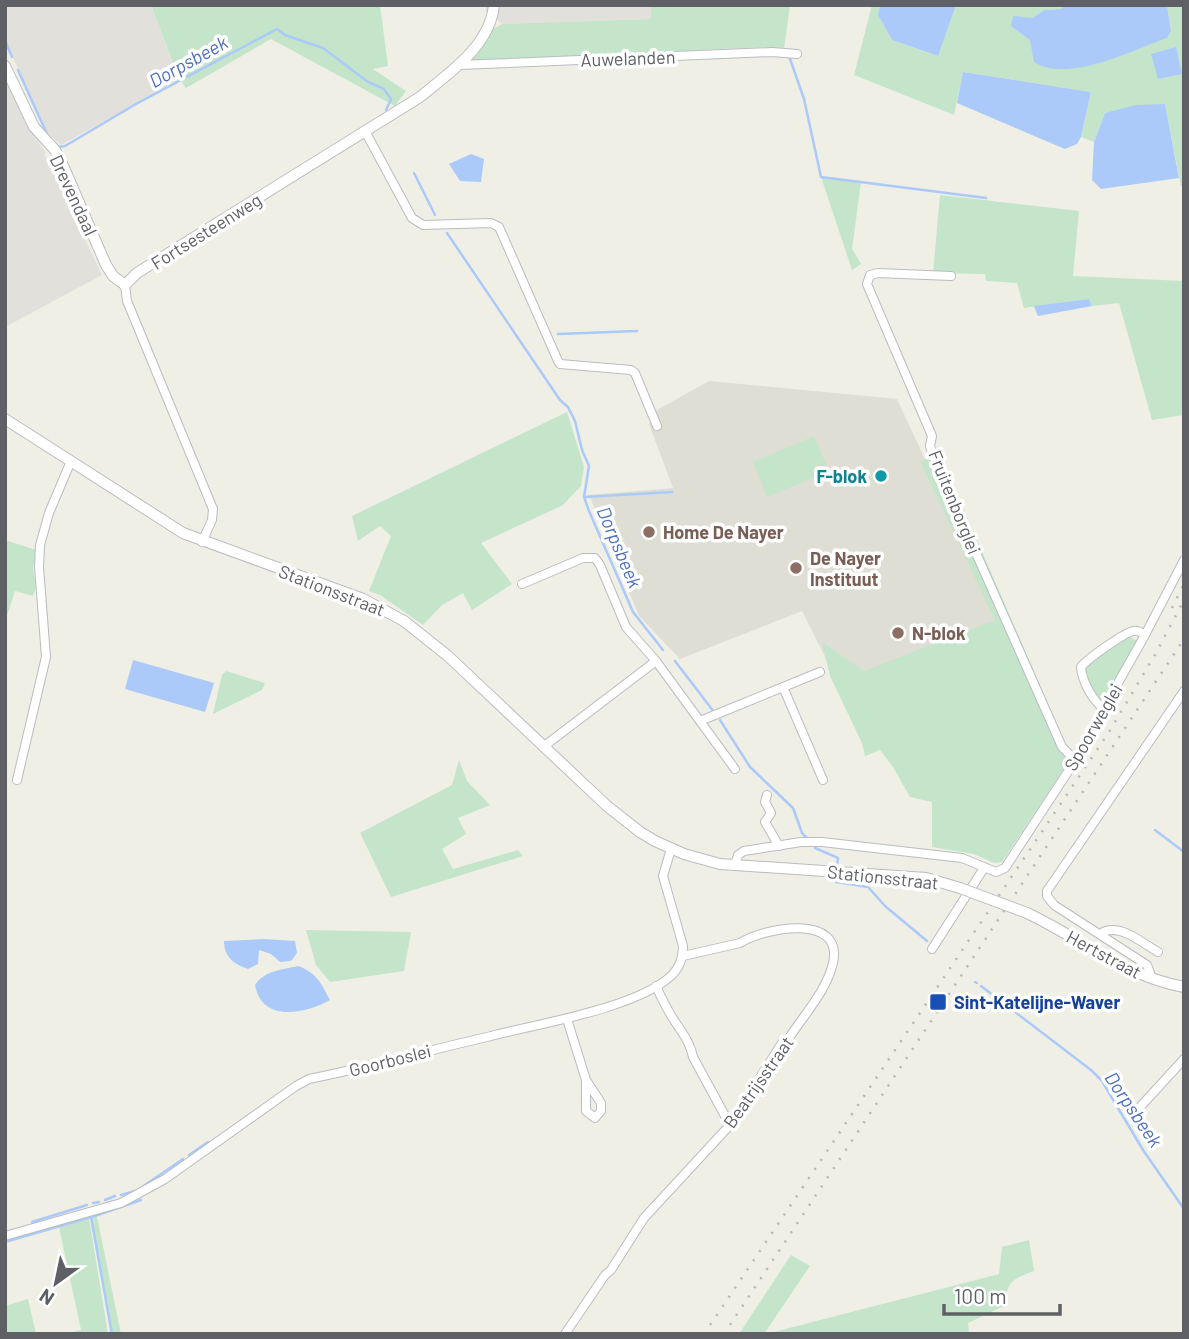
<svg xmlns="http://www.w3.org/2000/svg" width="1189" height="1339" font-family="Barlow,sans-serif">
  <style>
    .industrial { fill: #e1e0da }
    .education { fill: #dfded4 }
    .green { fill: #c4e5ca }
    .water { fill: #abcafa }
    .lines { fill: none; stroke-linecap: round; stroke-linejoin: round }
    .stream { stroke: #abcafa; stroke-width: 2.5 }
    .minor-casing { stroke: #bbbcc1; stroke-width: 10 }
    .tertiary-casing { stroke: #bbbcc1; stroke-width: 12 }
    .minor { stroke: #fff; stroke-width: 8 }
    .tertiary { stroke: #fff; stroke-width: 10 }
    .rail { stroke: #b6b7b7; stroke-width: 2.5; stroke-dasharray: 2 9; stroke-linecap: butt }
    .tertiary-bridge-casing { stroke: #bbbcc1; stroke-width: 12; stroke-linecap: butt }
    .tertiary-bridge { stroke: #fff; stroke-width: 10 }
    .culture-dot { fill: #0f9aa8; stroke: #fff; stroke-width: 2.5 }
    .education-dot { fill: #8d6e63; stroke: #fff; stroke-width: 2.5 }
    .transit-dot { fill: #1a4fb4; stroke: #fff; stroke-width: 2.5 }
    .labels { text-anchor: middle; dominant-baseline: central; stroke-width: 7; stroke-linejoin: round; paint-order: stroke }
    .street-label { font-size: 18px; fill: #5e6065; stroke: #fff }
    .culture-label { font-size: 18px; font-weight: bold; fill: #0d838f; stroke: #fff; text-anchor: end }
    .education-label { font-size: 18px; font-weight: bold; fill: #785e54; stroke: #fff; text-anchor: start }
    .transit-label { font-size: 18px; font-weight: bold; fill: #164399; stroke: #fff; text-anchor: start }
    .water-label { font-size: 19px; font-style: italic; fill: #4d70be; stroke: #fff }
  </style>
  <rect width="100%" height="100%" fill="#efefe6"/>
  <!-- industrial -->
  <g class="industrial">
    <path d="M5,5H151L179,80L61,145L47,132L5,40Z"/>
    <path d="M486,5H651V19L502,24L486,11Z"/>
    <path d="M5,77L29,128L46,153L44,154L102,275L5,327Z"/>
  </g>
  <!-- education -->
  <path class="education" d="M709,381L897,399L955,524L995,620L871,748L802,611L680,659L639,616L589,495L673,488L649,424L657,410Z"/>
  <!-- green -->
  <g class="green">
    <path d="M151,5H380L388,66L373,69L406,91L395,106L271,39L186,88L178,76Z"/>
    <path d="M651,5H790L784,49L764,47L471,61L491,30L502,24L651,19Z"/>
    <path d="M872,5H880L878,15L892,40L937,56L956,5H1065L1061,9L1044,10L1032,18L1013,16L1171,31L1167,5H1184V185L1181,186L1165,104L1105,113L1094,142L1081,137L1091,92L963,72L954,115L854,75Z"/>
    <path d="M821,177L861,182L852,249L861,264L852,270Z"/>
    <path d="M940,195L1079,211L1073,276L1184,281V292L1182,293L1184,305V415L1152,420L1119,303L1092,306L1089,299L1024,308L1017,283L986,281L985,274L933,273Z"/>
    <path d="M567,412L584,467L581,486L563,505L481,543L512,584L472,610L463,593L442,605L423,625L380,595L369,591L391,536L380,526L358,541L352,516Z"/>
    <path d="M814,436L829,471L767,497L753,462Z"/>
    <path d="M940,455L1067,747L1066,766L1002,862L994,863L974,854L932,847V802L910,797L893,767L880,750L865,756L862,743L830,676L822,642L864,671L995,620L920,461Z"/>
    <path d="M5,540L36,550L33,569L36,587L33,596L15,591L6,619Z"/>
    <path d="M1130,637L1135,640L1140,638L1104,700L1098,698L1091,688L1085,668L1101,653H1105Z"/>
    <path d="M226,671L265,683L262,690L213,714L222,675Z"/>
    <path d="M459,760L467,781L490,805L458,818L466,834L442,849L453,869L518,850L523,856L391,897L360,833L452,785Z"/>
    <path d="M306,930L411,932L404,971L330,982L316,965Z"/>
    <path d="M97,1217L121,1334H113L91,1218Z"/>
    <path d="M89,1218L108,1334H64L81,1330L59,1227Z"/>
    <path d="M1029,1240L1034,1271C1011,1279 1008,1281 1004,1306L968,1323L969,1334H766L999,1274L1002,1247Z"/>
    <path d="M791,1255L810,1266L764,1334H739Z"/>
    <path d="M28,1299L36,1334H5V1306Z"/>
  </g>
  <!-- water -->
  <g class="water">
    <path d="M880,5H956L938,56L892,40L878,15Z"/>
    <path d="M1065,5H1167L1171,31L1167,38C1133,50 1067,84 1034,62L1030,40L1011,26L1013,16L1032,18L1044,10L1061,9Z"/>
    <path d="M1176,47L1182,74L1158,79L1151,54Z"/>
    <path d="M963,72L1091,92L1081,137L1077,144L1065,149L957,103Z"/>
    <path d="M1165,104L1179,178L1101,189L1092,180L1094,142L1105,113L1136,105Z"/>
    <path d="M471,154L484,159L481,182L460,181L449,164Z"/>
    <path d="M1089,299L1092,306L1038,316L1034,306Z"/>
    <path d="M133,660L214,683L205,712L125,689Z"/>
    <path d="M264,939L295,941L297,953L291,961L280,962L271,954L259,950L258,964L248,969C234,964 224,957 224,941Z"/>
    <path d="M298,966C317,973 321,983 330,1000C305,1014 262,1023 255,985C265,970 282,970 298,966Z"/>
  </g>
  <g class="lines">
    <!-- stream -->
    <g class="stream">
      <path d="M6,43L12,57"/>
      <path d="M789,56L804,99L821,177L986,198"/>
      <path d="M18,70L47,134"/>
      <path d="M58,147L65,146L136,104L277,29L285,35L323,48L368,82L384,89L391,99L386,110"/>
      <path d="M414,173L435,215"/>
      <path d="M447,233L560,400L568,407L575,421L582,450L589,466L584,497L589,511L633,612L663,650"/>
      <path d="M558,334L637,331"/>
      <path d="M584,497L672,492"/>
      <path d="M675,661L714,712"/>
      <path d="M720,720L750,767L793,808L802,833L807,838"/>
      <path d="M1155,830L1184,852"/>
      <path d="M815,848L838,858L837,865"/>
      <path d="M837,879L836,882L868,887L885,906L927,941"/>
      <path d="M975,982L977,983"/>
      <path d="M981,986L1091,1070L1102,1081L1143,1150L1184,1209"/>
      <path d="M189,1155L208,1142"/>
      <path d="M142,1187L183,1159"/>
      <path d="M121,1195L135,1191"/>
      <path d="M105,1200L115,1196"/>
      <path d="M93,1203L99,1202"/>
      <path d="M92,1217L141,1200"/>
      <path d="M32,1222L87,1205"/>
      <path d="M5,1242L91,1217L112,1334"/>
    </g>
    <!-- minor casing -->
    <g class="minor-casing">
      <g id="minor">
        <path d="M459,65L772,52L797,54"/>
        <path d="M365,131L412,218L423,225L491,223L499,227L558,361L560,364L631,370L635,373L657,426"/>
        <path d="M951,276L878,273L870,275L867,284L932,436L930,446L933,456L1062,747L1075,760"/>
        <path d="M125,285L127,301L213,509L212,520L202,542"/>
        <path d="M522,584L583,558H595L600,565L626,627L656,661L735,769"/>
        <path d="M783,687L823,780"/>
        <path d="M1104,709C1092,700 1082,681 1081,667C1087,659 1125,632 1134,631C1138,630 1142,633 1145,635"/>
        <path d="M700,721L820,672"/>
        <path d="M543,747L656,661"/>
        <path d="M17,780L46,657L39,567L40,545L49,513L71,461"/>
        <path d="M767,795L765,802L771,813L765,822L779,846"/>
        <path d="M735,865L738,855L744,851L801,842H822L962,858L996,872L1005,868L1069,770L1145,635L1184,560"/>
        <path d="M1100,934C1118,921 1142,943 1158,952"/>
        <path d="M932,949L984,868"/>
        <path d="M1149,978L1150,973L1147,965L1054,905L1047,896V891L1184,691"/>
        <path d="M656,986C661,997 666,1007 672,1017C680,1030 690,1041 693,1057L730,1125"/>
        <path d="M567,1019L586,1080L601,1103V1111L595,1118L586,1111V1080"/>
        <path d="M1141,1106L1184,1059"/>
        <path d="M5,1236L121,1203L165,1179L296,1086L309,1079C370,1067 430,1050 491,1036C537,1024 638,1008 672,975C679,968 683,957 683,946L663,876L671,849"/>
        <path d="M565,1334L605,1275L611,1270L644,1218L730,1125L782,1043L789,1038C804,1015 827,990 833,963C844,912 763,928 740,943L683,956"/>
      </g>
    </g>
    <!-- tertiary casing -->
    <g class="tertiary-casing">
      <g id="tertiary">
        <path d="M5,66L34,127L55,150L61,161L106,265L113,276L125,285L137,273L420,97C449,73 490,46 494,5"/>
        <path d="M5,419L183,533L363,599L404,621L448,656L607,806L640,832L655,841L684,854L720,864L926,878L960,888"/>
        <path d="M1027,913C1080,938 1124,976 1184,987"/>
      </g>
    </g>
    <!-- minor -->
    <use href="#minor" class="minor"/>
    <!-- tertiary -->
    <use href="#tertiary" class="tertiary"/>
    <!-- rail -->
    <g class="rail">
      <path d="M1172,608L1184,584"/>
      <path d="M704,1334L1109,732L1156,653L1184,600"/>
      <path d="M724,1334L1184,639"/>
    </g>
    <!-- tertiary-bridge casing -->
    <g class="tertiary-bridge-casing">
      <path id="tertiary-bridge" d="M960,888L1027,913"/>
    </g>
    <!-- tertiary-bridge -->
    <use href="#tertiary-bridge" class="tertiary-bridge"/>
  </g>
  <!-- markers -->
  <circle class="culture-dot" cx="881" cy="476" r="7"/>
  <g class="education-dot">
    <circle cx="649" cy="532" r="7"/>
    <circle cx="796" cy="568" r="7"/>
    <circle cx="898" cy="633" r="7"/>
  </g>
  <rect class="transit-dot" x="929" y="993" width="18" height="18" rx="3.5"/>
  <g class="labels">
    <!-- street labels -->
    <g class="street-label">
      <text transform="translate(628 58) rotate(-2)">Auwelanden</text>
      <text transform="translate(74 195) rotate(65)">Drevendaal</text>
      <text transform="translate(206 231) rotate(-32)">Fortsesteenweg</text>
      <text transform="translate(955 502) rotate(68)">Fruitenborglei</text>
      <text transform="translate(332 590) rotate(21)">Stationsstraat</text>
      <text transform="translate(1093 727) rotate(-60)">Spoorweglei</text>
      <text transform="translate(883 877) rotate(6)">Stationsstraat</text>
      <text transform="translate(1104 954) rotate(28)">Hertstraat</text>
      <text transform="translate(390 1060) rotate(-14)">Goorboslei</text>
      <text transform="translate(758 1082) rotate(-55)">Beatrijsstraat</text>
    </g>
    <!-- culture labels -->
    <g class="culture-label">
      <text x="867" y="476">F-blok</text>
    </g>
    <!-- education labels -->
    <g class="education-label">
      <text x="663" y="532">Home De Nayer</text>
      <text x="810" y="558">De Nayer<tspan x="810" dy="21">Instituut</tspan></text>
      <text x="912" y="633">N-blok</text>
    </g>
    <!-- transit labels -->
    <g class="transit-label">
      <text x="954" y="1002">Sint-Katelijne-Waver</text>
    </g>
    <!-- water labels -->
    <g class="water-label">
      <text transform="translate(188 61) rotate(-29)">Dorpsbeek</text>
      <text transform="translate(620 547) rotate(67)">Dorpsbeek</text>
      <text transform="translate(1134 1109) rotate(56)">Dorpsbeek</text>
    </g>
  </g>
  <!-- border -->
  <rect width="1189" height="1339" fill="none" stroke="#5e6065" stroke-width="14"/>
  <!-- north arrow -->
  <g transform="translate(56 1283) rotate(213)" stroke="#ffffff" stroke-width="5" paint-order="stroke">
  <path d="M0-5L12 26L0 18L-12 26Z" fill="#5e6065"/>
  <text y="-10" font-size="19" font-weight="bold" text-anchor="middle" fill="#5e6065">N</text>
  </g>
  <!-- scale -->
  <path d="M944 1304v10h116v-10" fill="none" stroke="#5e6065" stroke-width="3.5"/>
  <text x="954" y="1304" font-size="21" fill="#5e6065" stroke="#ffffff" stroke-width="5" paint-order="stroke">100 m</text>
</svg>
